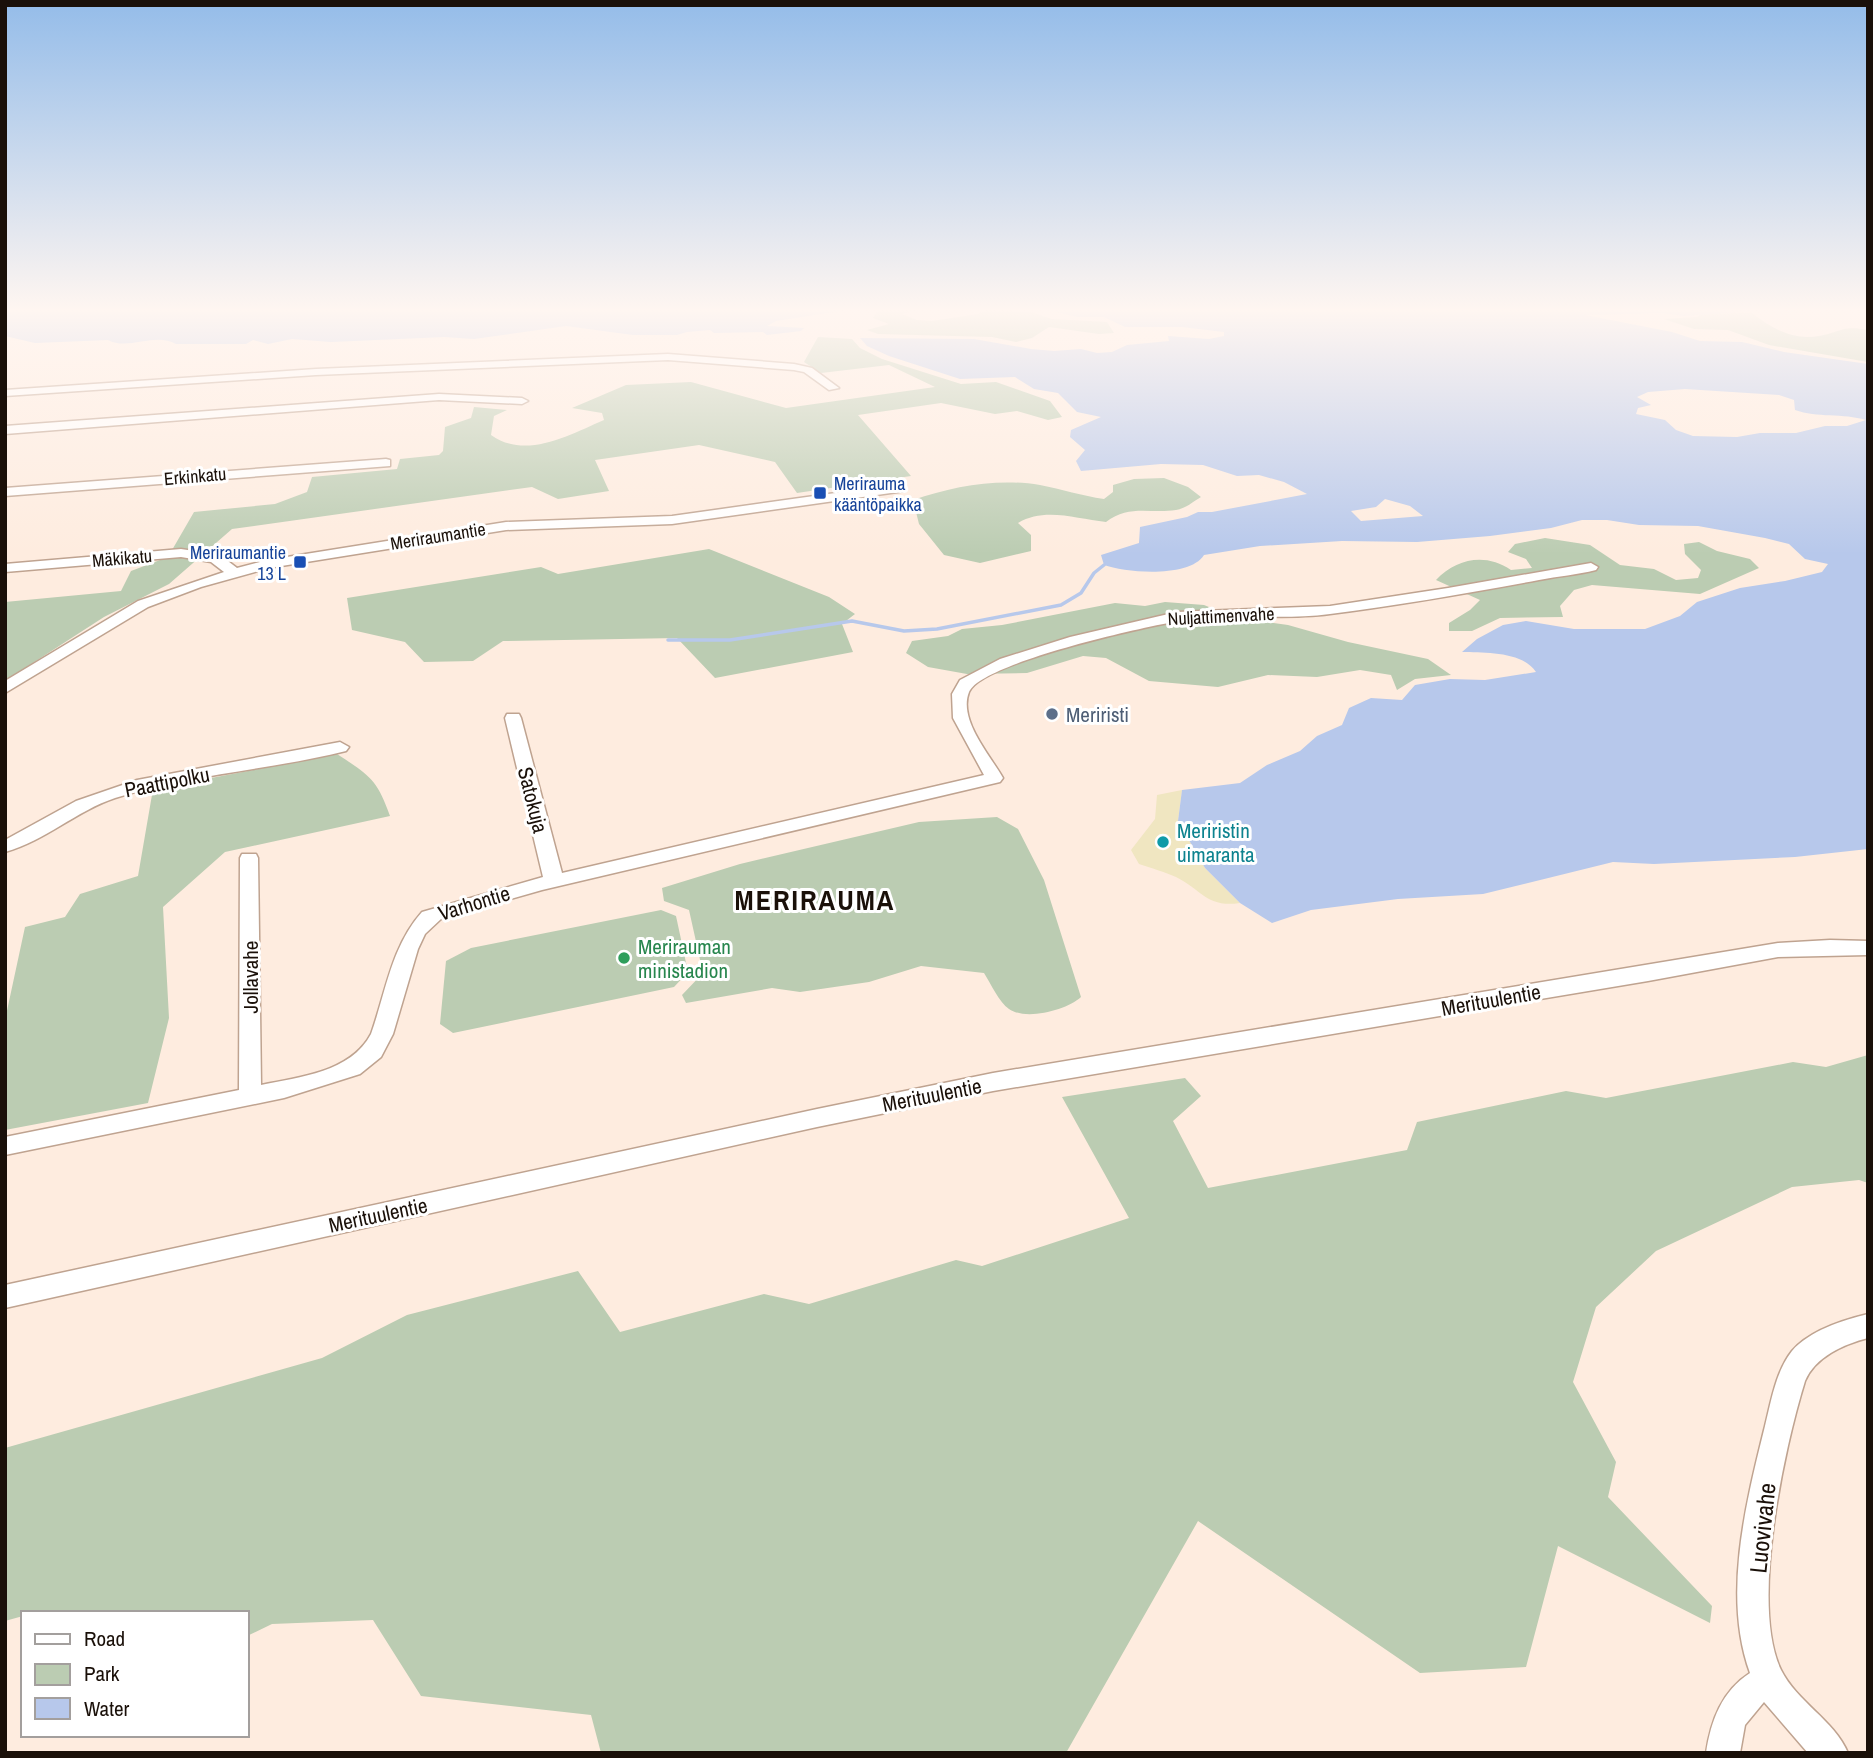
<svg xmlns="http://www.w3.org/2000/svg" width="1873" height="1758" font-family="'Archivo Narrow',sans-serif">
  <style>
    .green { fill: #bbccb2 }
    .sand { fill: #f0e6c1 }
    .water { fill: #b7c8eb; fill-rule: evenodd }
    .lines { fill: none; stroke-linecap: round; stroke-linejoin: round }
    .stream { stroke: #b7c8eb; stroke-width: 3.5 }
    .street-casing { stroke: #bfa390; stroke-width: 3 }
    .street { fill: #fff; fill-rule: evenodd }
    .transit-dot { fill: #1a4fb4; stroke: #fff; stroke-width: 2.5 }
    .service-dot { fill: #5c6f8a; stroke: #fff; stroke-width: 2.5 }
    .culture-dot { fill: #0f9aa8; stroke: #fff; stroke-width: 2.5 }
    .leisure-dot { fill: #2e9e5b; stroke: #fff; stroke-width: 2.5 }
    .labels { text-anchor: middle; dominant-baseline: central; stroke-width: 6; stroke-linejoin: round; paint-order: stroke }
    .far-street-label { font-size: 18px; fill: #1a1009; stroke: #fff }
    .far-transit-label { font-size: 18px; fill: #164399; stroke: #fff; text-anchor: start }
    .service-label { font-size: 21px; fill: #4e5e75; stroke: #fff; text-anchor: start }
    .street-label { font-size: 21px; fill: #1a1009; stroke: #fff }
    .culture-label { font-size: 21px; fill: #0d838f; stroke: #fff; text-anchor: start }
    .leisure-label { font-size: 21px; fill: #27864d; stroke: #fff; text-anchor: start }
    .near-street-label { font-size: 24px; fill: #1a1009; stroke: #fff }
    .district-label { font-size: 28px; font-weight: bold; letter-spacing: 2px; fill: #1a1009; stroke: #fff }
  </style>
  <rect width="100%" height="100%" fill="#feecdf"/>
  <!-- green -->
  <g class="green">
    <path d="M898,308H922L902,314L917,320L932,321L978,314L986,310L1030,312L1052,319L1107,322L1114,333L1099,334L1049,327L1032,338L1016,342L992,337L878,334L867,330L889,324L873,318L878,310Z"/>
    <path d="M1752,313C1771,328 1793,341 1819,336C1842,332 1841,325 1868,330V362L1769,345L1728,330L1694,329L1664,319L1697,317L1702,314Z"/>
    <path d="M818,337L852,339L860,348L882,359L961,384L996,382L1050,401L1062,417L1048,420L1017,411L995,414L941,403L858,415L911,476L797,493L775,462L699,445L595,460L609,491L558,499L532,487L232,529L169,584L104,617L5,681V602L121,591L131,571L168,557L194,512L275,504L307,492L312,477L397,469L400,459L439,455L443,451L445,427L471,418L474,407L507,410L494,416L491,435C526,460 569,435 604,420L602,413L572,408L626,385L691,382L786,408L935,387L889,365L821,373L804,362Z"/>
    <path d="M1164,478L1188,487L1201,497C1194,501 1185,509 1176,510C1150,514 1129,504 1106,522C1076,519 1045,507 1018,523L1031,535V551L980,563L944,555L919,524L913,500C953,486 998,478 1040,485C1062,489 1082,496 1104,499L1113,492V485L1134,479Z"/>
    <path d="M1545,538L1590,545L1620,565L1654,569L1676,580L1698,578L1701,570L1685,554L1684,544L1699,542L1717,551L1750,559L1759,568L1700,594L1592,585L1574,590L1560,606L1563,617L1500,618L1472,631H1449V623L1470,610L1480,600L1436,580C1457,558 1486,553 1511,570L1532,568L1526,559L1508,552L1515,544Z"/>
    <path d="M709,549L829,597L855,614L842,624L853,652L715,678L677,638L503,641L473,661L424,662L405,642L352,630L347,598L541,567L558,574Z"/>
    <path d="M1165,602L1204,605L1236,618L1288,625L1348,642L1428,659L1451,675L1415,679L1397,690L1391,675L1360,670L1317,677L1268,675L1218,687L1149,681L1106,658L1083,656L1027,673L967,674L928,667L906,653L912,641L948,636L962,629L1002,625L1115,603L1145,606Z"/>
    <path d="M337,754C369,775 377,779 390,816L225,852L163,907L169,1018L148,1103L5,1130V1020L25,927L65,917L80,894L138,876L153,789Z"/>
    <path d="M997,817L1018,829L1044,880L1081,997C1067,1010 1026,1021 1009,1009C999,1002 991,984 984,973L921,966L869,982L800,992L772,988L686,1003L682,995L703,973L689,910L664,901L662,888L740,864L919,822Z"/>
    <path d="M661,910L676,916L688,972L674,987L453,1033L440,1024L446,961L471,948Z"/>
    <path d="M1868,1055V1183L1859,1180L1792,1187L1656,1251L1596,1307L1573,1382L1616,1462L1608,1497L1712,1606L1710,1623L1558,1546L1526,1667L1420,1673L1198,1521L1066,1753H601L591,1715L421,1696L373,1620L272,1624L247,1636V1613H23V1616L5,1621V1448L322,1358L407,1315L578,1271L620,1332L764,1294L809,1304L956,1260L982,1266L1129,1218L1062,1097L1185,1078L1201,1096L1173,1121L1208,1188L1407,1150L1417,1122L1566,1091L1606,1098L1793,1062L1826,1067Z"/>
  </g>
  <!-- sand -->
  <path class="sand" d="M1182,790L1178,821L1205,868L1240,903C1207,908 1202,890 1176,877C1165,872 1151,868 1139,864L1131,850L1155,819L1157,795Z"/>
  <!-- water -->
  <g class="water">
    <path d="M5,308H860L776,321L767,326L804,328L801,331L767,335L763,332L714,333L710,330L687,332L677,335H633L566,326L474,339L444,337L331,342L292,339L268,344L253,340L246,344H176C155,332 128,351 108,340L35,343L5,336Z"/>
    <path d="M1003,308H1868L1777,309L1684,316L1662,313L1585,315L1672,332L1700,341L1742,342L1784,352L1868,364V849L1795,857L1654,864L1613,862L1483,894L1398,899L1311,910L1272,923L1240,903L1205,868L1178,821L1182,790L1240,783L1267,765L1300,751L1317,736L1342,725L1349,708L1371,698L1402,700L1415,685L1450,679L1485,680L1536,672C1522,651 1485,653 1462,652L1477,639L1503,625L1526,621L1574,629H1645L1680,616L1697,602L1740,588L1785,581L1822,572L1828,564L1805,559L1789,544L1765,538L1698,526L1639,525L1607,520H1582L1551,528L1490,536L1417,542L1342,541L1260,546L1204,555C1190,578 1126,573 1104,565L1101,555L1139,543L1140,527L1187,517L1198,512H1212L1307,494L1284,482L1259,475L1237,476L1203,465L1161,464L1081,471L1076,461L1085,450L1070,437L1071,430L1101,417L1077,412L1058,393L1034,389L1015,377L960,379L889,356L867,346L860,338L974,339L1031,349L1054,351L1081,349L1097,353L1112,352L1127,345L1169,341L1168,336L1209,339L1224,336V332L1182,327H1125L1104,317H1077L1041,308ZM1685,389L1779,395L1794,400L1795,410C1817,418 1843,413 1866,420L1847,426H1825L1796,433H1760L1737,437L1693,436L1676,430L1665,420L1636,414L1638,408L1651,405L1637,397L1648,392ZM1385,499L1410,506L1423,516L1361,521L1351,511L1376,507Z"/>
  </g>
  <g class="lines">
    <!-- stream -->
    <path class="stream" d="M668,640H730L852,621L904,631L937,629L1061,605L1081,593L1094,573L1104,565"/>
    <!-- street casing -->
    <g class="street-casing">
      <g id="street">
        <path d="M668,354L794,364L812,368L839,388L829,390L804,372L794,370L668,360L316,375L5,396V390L316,369Z"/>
        <path d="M439,394L522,398L528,401L522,404L439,400L5,434V426Z"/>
        <path d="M386,459L390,460V466L5,496V488Z"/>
        <path d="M900,484L906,488L905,491L672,524L506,530L269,568L201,587L148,607L5,693V681L138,601L224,572L211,562L181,557L5,572V564L181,549L220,555L237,568L268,560L506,522L672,516Z"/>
        <path d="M1591,563L1598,567L1596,570C1577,575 1558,576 1539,580C1469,593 1400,605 1330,614C1286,620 1242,614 1198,618C1162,622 981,662 969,692C958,720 990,755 1003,778L1000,782L542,890L441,919L425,934L418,949L393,1034L381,1057L360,1074L284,1098L5,1155V1137L239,1090L240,858L242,854H256L258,858L261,1085C300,1077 351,1072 371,1034C386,992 391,947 422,912L543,877L505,718L507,714H519L521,718L562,873L984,775L953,718L952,694L960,680L1000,659L1070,637L1177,612L1330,606L1448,588Z"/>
        <path d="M340,742L349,747L346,751C270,770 190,774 115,798C76,811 45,841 5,852V840L76,801L137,780Z"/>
        <path d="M1830,940L1868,941V955L1778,957L1648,981L993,1091L817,1127L5,1308V1285L817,1109L993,1073L1778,943Z"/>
        <path d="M1868,1314V1338C1844,1344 1815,1357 1805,1381C1784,1449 1750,1605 1781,1670C1797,1702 1834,1720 1848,1753H1808L1764,1702L1745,1725L1740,1753H1706C1711,1720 1722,1691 1750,1673C1722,1596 1746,1503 1765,1426C1771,1402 1776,1371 1792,1351C1809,1331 1843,1320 1868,1314Z"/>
      </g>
    </g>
    <!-- street -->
    <use href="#street" class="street"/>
  </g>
  <!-- sky -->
  <linearGradient id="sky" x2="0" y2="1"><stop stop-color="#94bce9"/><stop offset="0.56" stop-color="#fff6f1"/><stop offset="1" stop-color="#fff6f1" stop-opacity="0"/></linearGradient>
  <rect width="1873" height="554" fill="url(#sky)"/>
  <!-- markers -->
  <g class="transit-dot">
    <rect x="813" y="486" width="14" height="14" rx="3.5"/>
    <rect x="293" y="555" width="14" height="14" rx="3.5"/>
  </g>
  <circle class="service-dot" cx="1052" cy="714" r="7"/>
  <circle class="culture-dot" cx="1163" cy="842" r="7"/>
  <circle class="leisure-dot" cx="624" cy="958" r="7"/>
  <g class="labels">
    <!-- far-street labels -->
    <g class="far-street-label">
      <text transform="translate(195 476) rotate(-5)">Erkinkatu</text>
      <text transform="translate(438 536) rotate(-9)">Meriraumantie</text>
      <text transform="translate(122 558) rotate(-5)">Mäkikatu</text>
      <text transform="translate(1221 616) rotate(-3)">Nuljattimenvahe</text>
    </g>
    <!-- far-transit labels -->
    <g class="far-transit-label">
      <text x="834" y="483">Merirauma<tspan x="834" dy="21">kääntöpaikka</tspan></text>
      <text x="286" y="552" text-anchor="end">Meriraumantie<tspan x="286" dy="21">13 L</tspan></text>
    </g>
    <!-- service labels -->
    <g class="service-label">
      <text x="1066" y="714">Meriristi</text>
    </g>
    <!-- street labels -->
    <g class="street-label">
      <text transform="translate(167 782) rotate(-11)">Paattipolku</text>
      <text transform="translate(533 800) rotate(76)">Satokuja</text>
      <text transform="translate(474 903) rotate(-17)">Varhontie</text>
      <text transform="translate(250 977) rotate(-90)">Jollavahe</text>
      <text transform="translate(1491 1000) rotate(-10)">Merituulentie</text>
      <text transform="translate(932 1095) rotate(-11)">Merituulentie</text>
      <text transform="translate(378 1215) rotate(-12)">Merituulentie</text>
    </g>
    <!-- culture labels -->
    <g class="culture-label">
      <text x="1177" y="830">Meriristin<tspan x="1177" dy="24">uimaranta</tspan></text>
    </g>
    <!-- leisure labels -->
    <g class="leisure-label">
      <text x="638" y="946">Merirauman<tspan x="638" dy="24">ministadion</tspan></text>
    </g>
    <!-- near-street labels -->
    <g class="near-street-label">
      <text transform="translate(1762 1528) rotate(-84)">Luovivahe</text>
    </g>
    <!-- district labels -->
    <g class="district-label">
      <text x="815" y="900">MERIRAUMA</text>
    </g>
  </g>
  <!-- border -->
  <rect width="1873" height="1758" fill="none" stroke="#1a1009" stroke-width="14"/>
  <!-- legend -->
  <rect x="21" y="1611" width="228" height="126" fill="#ffffff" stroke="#a39f9d" stroke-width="2"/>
  <rect x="35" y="1634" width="35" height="10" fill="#ffffff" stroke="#a39f9d" stroke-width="2"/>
  <text x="84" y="1646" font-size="21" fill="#1a1009">Road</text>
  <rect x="35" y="1664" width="35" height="21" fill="#bbccb2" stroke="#a39f9d" stroke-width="2"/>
  <text x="84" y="1681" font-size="21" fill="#1a1009">Park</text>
  <rect x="35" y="1698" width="35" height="21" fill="#b7c8eb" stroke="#a39f9d" stroke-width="2"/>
  <text x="84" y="1716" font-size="21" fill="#1a1009">Water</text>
</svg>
